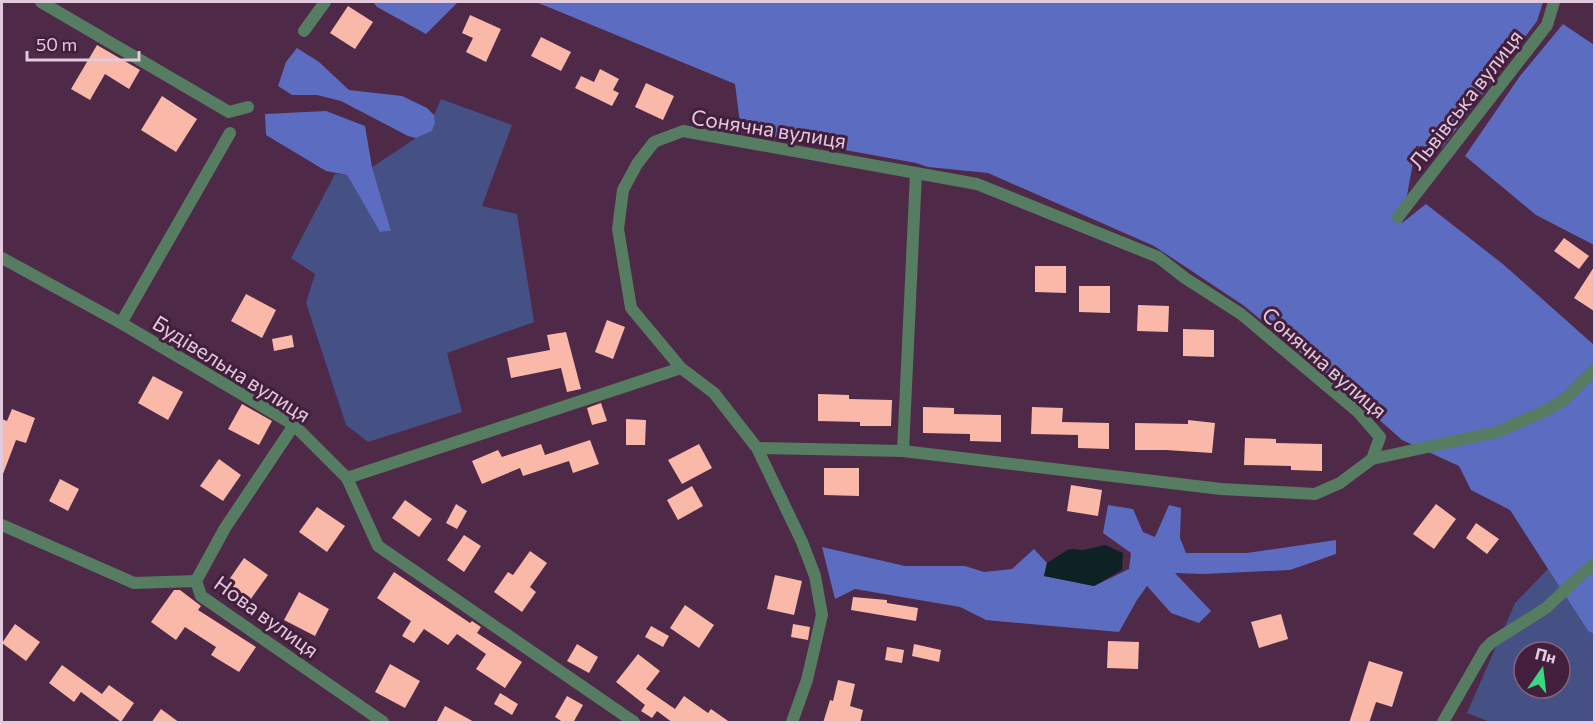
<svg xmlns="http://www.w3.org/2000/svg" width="1596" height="724" font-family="Commissioner,sans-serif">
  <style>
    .green { fill: #455084; fill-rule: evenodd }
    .forest { fill: #5c6cc1 }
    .water { fill: #0e2226 }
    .building { fill: #fab8a8 }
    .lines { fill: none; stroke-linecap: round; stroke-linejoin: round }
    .street { stroke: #567c62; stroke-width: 12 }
    .labels { text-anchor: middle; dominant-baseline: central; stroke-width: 6; stroke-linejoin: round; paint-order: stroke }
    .street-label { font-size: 21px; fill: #e2cadc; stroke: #431f3d }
  </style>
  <rect width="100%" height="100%" fill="#4e2948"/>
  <!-- green -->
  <g class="green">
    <path d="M441,99L512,125L482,206L517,214L534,322L447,353L462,412L368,442L346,425L306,303L315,274L291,258L335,174L347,175L380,232L391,231L372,167L416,138L432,131L435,123L434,115Z"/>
    <path d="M1548,569L1588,631L1594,634V722H1490L1467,713L1515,603ZM1524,652H1560V688H1524Z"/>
  </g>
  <!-- forest -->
  <g class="forest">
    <path d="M373,2H458L426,34L377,7Z"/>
    <path d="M536,2H1543L1537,21L1442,148L1416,146L1402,223L1426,204L1504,265L1594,345V634L1588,631L1510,510L1471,490L1459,466L1402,440L1342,387L1243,305L1154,246L988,173L928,167L916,163L741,131L735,84Z"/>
    <path d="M1563,24L1594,45V245L1536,215L1465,156L1520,76Z"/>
    <path d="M297,48L319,62L349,90L402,96L427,108L434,115L435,123L432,131L416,138L408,136L341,101L317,95H292L278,86L286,62Z"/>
    <path d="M326,111L365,126L372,167L391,231L380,232L347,175L326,171L266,135L265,114Z"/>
    <path d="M1108,505L1133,509L1143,532L1155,537L1169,505L1181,508L1180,538L1186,553H1247L1336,540V554L1290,570L1204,574L1175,573L1211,611L1199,623L1171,613L1147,586L1137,600L1119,632L986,620L960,607L855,589L835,599L822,547L905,566H965L984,572L1012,569L1034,549L1047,563L1044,576L1094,586L1129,569L1131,553L1103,533Z"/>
  </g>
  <!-- water -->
  <path class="water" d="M1105,545L1123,553L1122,570L1094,586L1044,576L1047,563L1069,549L1084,550Z"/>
  <!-- building -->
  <g class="building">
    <path d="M348,6L373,22L355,49L330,33Z"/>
    <path d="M470,15L501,29L486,62L466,52L473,38L462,33Z"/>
    <path d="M541,37L571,52L561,71L531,56Z"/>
    <path d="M97,45L140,70L129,89L105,74L90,100L71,89Z"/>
    <path d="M600,69L619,79L613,90L619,93L612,106L575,88L581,76L594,82Z"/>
    <path d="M646,83L674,96L663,120L635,107Z"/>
    <path d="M162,96L197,119L176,152L141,130Z"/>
    <path d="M1564,238L1589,256L1579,269L1554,251Z"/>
    <path d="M1035,266H1066V293L1035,292Z"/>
    <path d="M1594,267V311L1574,298Z"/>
    <path d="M1079,286H1110V313L1079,312Z"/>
    <path d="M246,294L276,310L262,338L231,321Z"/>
    <path d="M1138,305L1169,306L1168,332L1137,331Z"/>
    <path d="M607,320L625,327L613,359L595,352Z"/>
    <path d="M1183,329L1214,330V357L1183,356Z"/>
    <path d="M566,332L581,389L567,392L561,368L511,378L507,358L550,350L547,335Z"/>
    <path d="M292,335L294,347L274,351L272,339Z"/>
    <path d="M153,376L183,392L168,420L138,403Z"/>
    <path d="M818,394L849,395V399L892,400L891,426H860V422L818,421Z"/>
    <path d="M601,403L607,421L592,425L587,408Z"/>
    <path d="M242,404L272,421L259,445L228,429Z"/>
    <path d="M923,407L954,408V414L1001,415V442L970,441V434L923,433Z"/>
    <path d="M1032,407L1063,408L1062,422L1109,423V449L1078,448V435L1031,434Z"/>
    <path d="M12,409L35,418L26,443L16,440L3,474H2V419L7,421Z"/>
    <path d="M626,419L646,420L645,445H626Z"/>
    <path d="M1188,420L1215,423L1212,453L1166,450H1135V423L1188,424Z"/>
    <path d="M1245,438L1276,439V443L1322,444V471L1291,470V466L1244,465Z"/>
    <path d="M590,440L599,464L573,473L569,461L523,476L520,468L482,484L472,461L498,450L502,457L541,444L545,455Z"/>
    <path d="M699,444L712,468L682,484L668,460Z"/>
    <path d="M219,459L241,475L223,501L200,486Z"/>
    <path d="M824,468H859V496L824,495Z"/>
    <path d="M60,479L79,489L68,511L49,501Z"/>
    <path d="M1071,485L1102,490L1098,516L1067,511Z"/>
    <path d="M692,486L703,506L678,520L667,500Z"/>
    <path d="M405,500L432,519L419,537L392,518Z"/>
    <path d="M456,504L467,511L457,529L446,523Z"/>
    <path d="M1436,504L1456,519L1434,549L1413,534Z"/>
    <path d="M317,507L345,526L327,552L299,532Z"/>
    <path d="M1476,523L1499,539L1487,554L1466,538Z"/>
    <path d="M464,535L481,546L464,572L447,560Z"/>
    <path d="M530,551L547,563L530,587L536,592L522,612L494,592L508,572L513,575Z"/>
    <path d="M244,558L268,575L250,600L226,584Z"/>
    <path d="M394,572L470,623L472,621L481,627L477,633L522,662L505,688L476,669L486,654L457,634L448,645L424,629L414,643L402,636L411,621L377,598Z"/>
    <path d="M775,575L802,581L794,615L767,609Z"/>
    <path d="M174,590H180L201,606L198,610L256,647L239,672L211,655L216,647L185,627L176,640L151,622Z"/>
    <path d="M299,592L329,609L315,636L284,620Z"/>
    <path d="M853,597L887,600V603L918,608L916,621L851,610Z"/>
    <path d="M685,605L714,625L699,648L670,628Z"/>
    <path d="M1281,614L1288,639L1259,648L1251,622Z"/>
    <path d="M15,624L40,642L26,661L2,643Z"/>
    <path d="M793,624L810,627L808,640L791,637Z"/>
    <path d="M651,626L669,636L663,647L645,637Z"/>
    <path d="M1108,641L1139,642L1138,669L1107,668Z"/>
    <path d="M577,644L598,657L589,673L567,661Z"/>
    <path d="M914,644L941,650L939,662L912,656Z"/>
    <path d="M887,647L904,650L902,663L885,660Z"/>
    <path d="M638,654L660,671L646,689L675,709L684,696L708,713L711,709L731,723H673L657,711L652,718L641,711L645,705L616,682Z"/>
    <path d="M1369,661L1403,672L1392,707L1376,702L1369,723H1349Z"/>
    <path d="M390,664L420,681L405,708L375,692Z"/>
    <path d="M62,665L102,694L109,685L134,703L121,722L81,692L74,702L49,683Z"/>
    <path d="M838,680L855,684L850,706L863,710L860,723H823L830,700L833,701Z"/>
    <path d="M500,693L518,704L512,715L494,704Z"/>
    <path d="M567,696L583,705L573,723H564L555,717Z"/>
    <path d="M445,706L476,723H436Z"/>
    <path d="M161,709L180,723H151Z"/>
  </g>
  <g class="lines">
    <!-- street -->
    <g class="street">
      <path d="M41,2L229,112L248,107"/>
      <path d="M304,31L325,2"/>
      <path d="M1398,217L1547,25L1554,2"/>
      <path d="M2,258L121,323L294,425L347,478L378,546L634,722"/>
      <path d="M121,323L230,133"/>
      <path d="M294,425L225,528L196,581L201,596L383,722"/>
      <path d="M757,448L903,451L1221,489L1315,494L1340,483L1372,459L1380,437L1358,412L1241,314L1185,278L1158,257L977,184L683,131L654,142L637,164L623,190L618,229L631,308L681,368L714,393L757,448L802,542L815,576L822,615L807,680L792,722"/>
      <path d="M903,451L916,173"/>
      <path d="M1372,459L1497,432L1547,410L1564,400L1594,370"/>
      <path d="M347,478L681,368"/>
      <path d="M2,525L134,583L196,581"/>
      <path d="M1443,722L1485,649L1492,642L1546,608L1582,574L1594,564"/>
    </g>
  </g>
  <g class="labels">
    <!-- street labels -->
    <g class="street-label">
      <text transform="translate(1465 99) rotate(-52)">Львівська вулиця</text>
      <text transform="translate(769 128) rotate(9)">Сонячна вулиця</text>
      <text transform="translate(1325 362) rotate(41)">Сонячна вулиця</text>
      <text transform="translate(232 368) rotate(32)">Будівельна вулиця</text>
      <text transform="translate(267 616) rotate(36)">Нова вулиця</text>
    </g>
  </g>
  <!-- border -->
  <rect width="1596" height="724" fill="none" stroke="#e2cadc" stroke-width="6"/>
  <!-- north arrow -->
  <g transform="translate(1542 670) rotate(14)"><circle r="28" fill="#431f3d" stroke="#83637d" stroke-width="1.5"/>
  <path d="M0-4.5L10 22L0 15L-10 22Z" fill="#38d880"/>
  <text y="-9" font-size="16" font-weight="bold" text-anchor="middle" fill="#e2cadc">Пн</text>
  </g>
  <!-- scale -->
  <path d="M27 51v9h112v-9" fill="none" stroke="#e2cadc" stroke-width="3"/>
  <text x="36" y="51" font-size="18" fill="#e2cadc" stroke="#431f3d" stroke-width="4.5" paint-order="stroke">50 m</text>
</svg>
